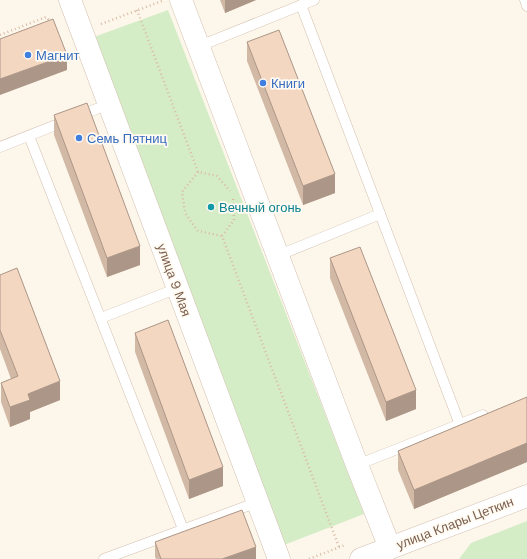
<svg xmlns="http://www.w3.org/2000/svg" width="527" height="559" font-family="'DM Sans',sans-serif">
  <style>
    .green { fill: #d5edc7 }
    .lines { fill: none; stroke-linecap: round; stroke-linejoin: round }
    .service-casing { stroke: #d2bfaf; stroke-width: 11 }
    .tertiary-casing { stroke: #d2bfaf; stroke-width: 23 }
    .path { stroke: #dabaa3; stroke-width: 2.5; stroke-dasharray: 1 3; stroke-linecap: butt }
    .service { stroke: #fff; stroke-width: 10 }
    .tertiary { stroke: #fff; stroke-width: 22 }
    .wall { fill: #d2b9a6 }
    .shaded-wall { fill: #ab9687 }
    .building { fill: #f4d7c1; stroke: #ab9687 }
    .shop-dot { fill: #3f7fe0; stroke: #fffaf2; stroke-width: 1.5 }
    .culture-dot { fill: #0f9aa8; stroke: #fffaf2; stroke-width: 1.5 }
    .labels { text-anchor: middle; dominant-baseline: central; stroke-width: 3.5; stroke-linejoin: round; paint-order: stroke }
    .shop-label { font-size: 13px; fill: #366cbe; stroke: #fffaf2; text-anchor: start }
    .culture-label { font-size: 13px; fill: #0d838f; stroke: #fffaf2; text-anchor: start }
    .street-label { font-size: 13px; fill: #7b5e4c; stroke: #fffaf2 }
  </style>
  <rect width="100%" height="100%" fill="#fdf7eb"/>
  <!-- green -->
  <g class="green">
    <path d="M168,10L364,514L284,545L91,38Z"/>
    <path d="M527,521V559H459L471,543Z"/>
  </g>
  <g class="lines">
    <!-- service casing -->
    <g class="service-casing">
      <g id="service">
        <path d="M525,0L527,6"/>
        <path d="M301,5L460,425"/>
        <path d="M197,47L314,0"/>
        <path d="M29,136L183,529"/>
        <path d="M0,147L109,104"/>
        <path d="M277,256L380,214"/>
        <path d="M101,318L178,288"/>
        <path d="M357,465L483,415"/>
        <path d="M104,559L258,502"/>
      </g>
    </g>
    <!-- tertiary casing -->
    <g class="tertiary-casing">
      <g id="tertiary">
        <path d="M70,0L279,559"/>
        <path d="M181,0L357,465L390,548"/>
        <path d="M361,559L527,496"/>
      </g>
    </g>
    <!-- path -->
    <g class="path">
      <path d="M137,10L198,172L217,176L230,191"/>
      <path d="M101,24L162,1"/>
      <path d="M0,35L46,17L52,23"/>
      <path d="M198,172L182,192L185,213L198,231L222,236"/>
      <path d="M233,199L234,220L222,236L339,547"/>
      <path d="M309,559L345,545"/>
    </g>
    <!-- service -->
    <use href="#service" class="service"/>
    <!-- tertiary -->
    <use href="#tertiary" class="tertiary"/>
  </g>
  <!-- wall -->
  <g class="wall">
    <path d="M220,0H256L225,13Z"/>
    <path d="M247,42L335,193L303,205L247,61Z"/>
    <path d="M54,115L140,265L107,277L54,135Z"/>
    <path d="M330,258L416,409L386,421L330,278Z"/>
    <path d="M0,275L60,400L30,412V419L10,427L1,402V383L11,379L0,349Z"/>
    <path d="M135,333L223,486L189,499L135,352Z"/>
    <path d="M527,397V462L414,509L398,470V451Z"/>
    <path d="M155,542L256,559H156L155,557Z"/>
  </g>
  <!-- shaded-wall -->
  <g class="shaded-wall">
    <path d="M225,0H256L225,13Z"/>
    <path d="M67,55V70L0,95V79Z"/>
    <path d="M335,174V193L303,205V186Z"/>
    <path d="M140,246V265L107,277V258Z"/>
    <path d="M60,381V400L30,412V419L10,427V407L28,394Z"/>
    <path d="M416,390V409L386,421V402Z"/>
    <path d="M527,443V462L414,509V490Z"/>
    <path d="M223,467V486L189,499V480Z"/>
    <path d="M256,547V559H222Z"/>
  </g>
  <!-- building -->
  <g class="building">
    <path d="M53,19L67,55L0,79V39Z"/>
    <path d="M279,30L335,174L303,186L247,42Z"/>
    <path d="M87,103L140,246L107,258L54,115Z"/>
    <path d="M360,247L416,390L386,402L330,258Z"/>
    <path d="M17,268L60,381L28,394L30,400L10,407L1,383L18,376L0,330V275Z"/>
    <path d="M168,320L223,467L189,480L135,333Z"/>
    <path d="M527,397V443L414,490L398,451Z"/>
    <path d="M242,510L256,547L222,559H161L155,542Z"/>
  </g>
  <!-- markers -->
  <g class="shop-dot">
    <circle cx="28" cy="55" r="4"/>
    <circle cx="263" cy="83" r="4"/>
    <circle cx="79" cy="138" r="4"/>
  </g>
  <circle class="culture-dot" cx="211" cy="207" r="4"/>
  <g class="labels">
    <!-- shop labels -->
    <g class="shop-label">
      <text x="36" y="55">Магнит</text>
      <text x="271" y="83">Книги</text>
      <text x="87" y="138">Семь Пятниц</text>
    </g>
    <!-- culture labels -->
    <g class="culture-label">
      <text x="219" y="207">Вечный огонь</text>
    </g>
    <!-- street labels -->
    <g class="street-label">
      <text transform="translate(174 280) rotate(70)">улица 9 Мая</text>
      <text transform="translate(455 523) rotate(-21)">улица Клары Цеткин</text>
    </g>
  </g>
</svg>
